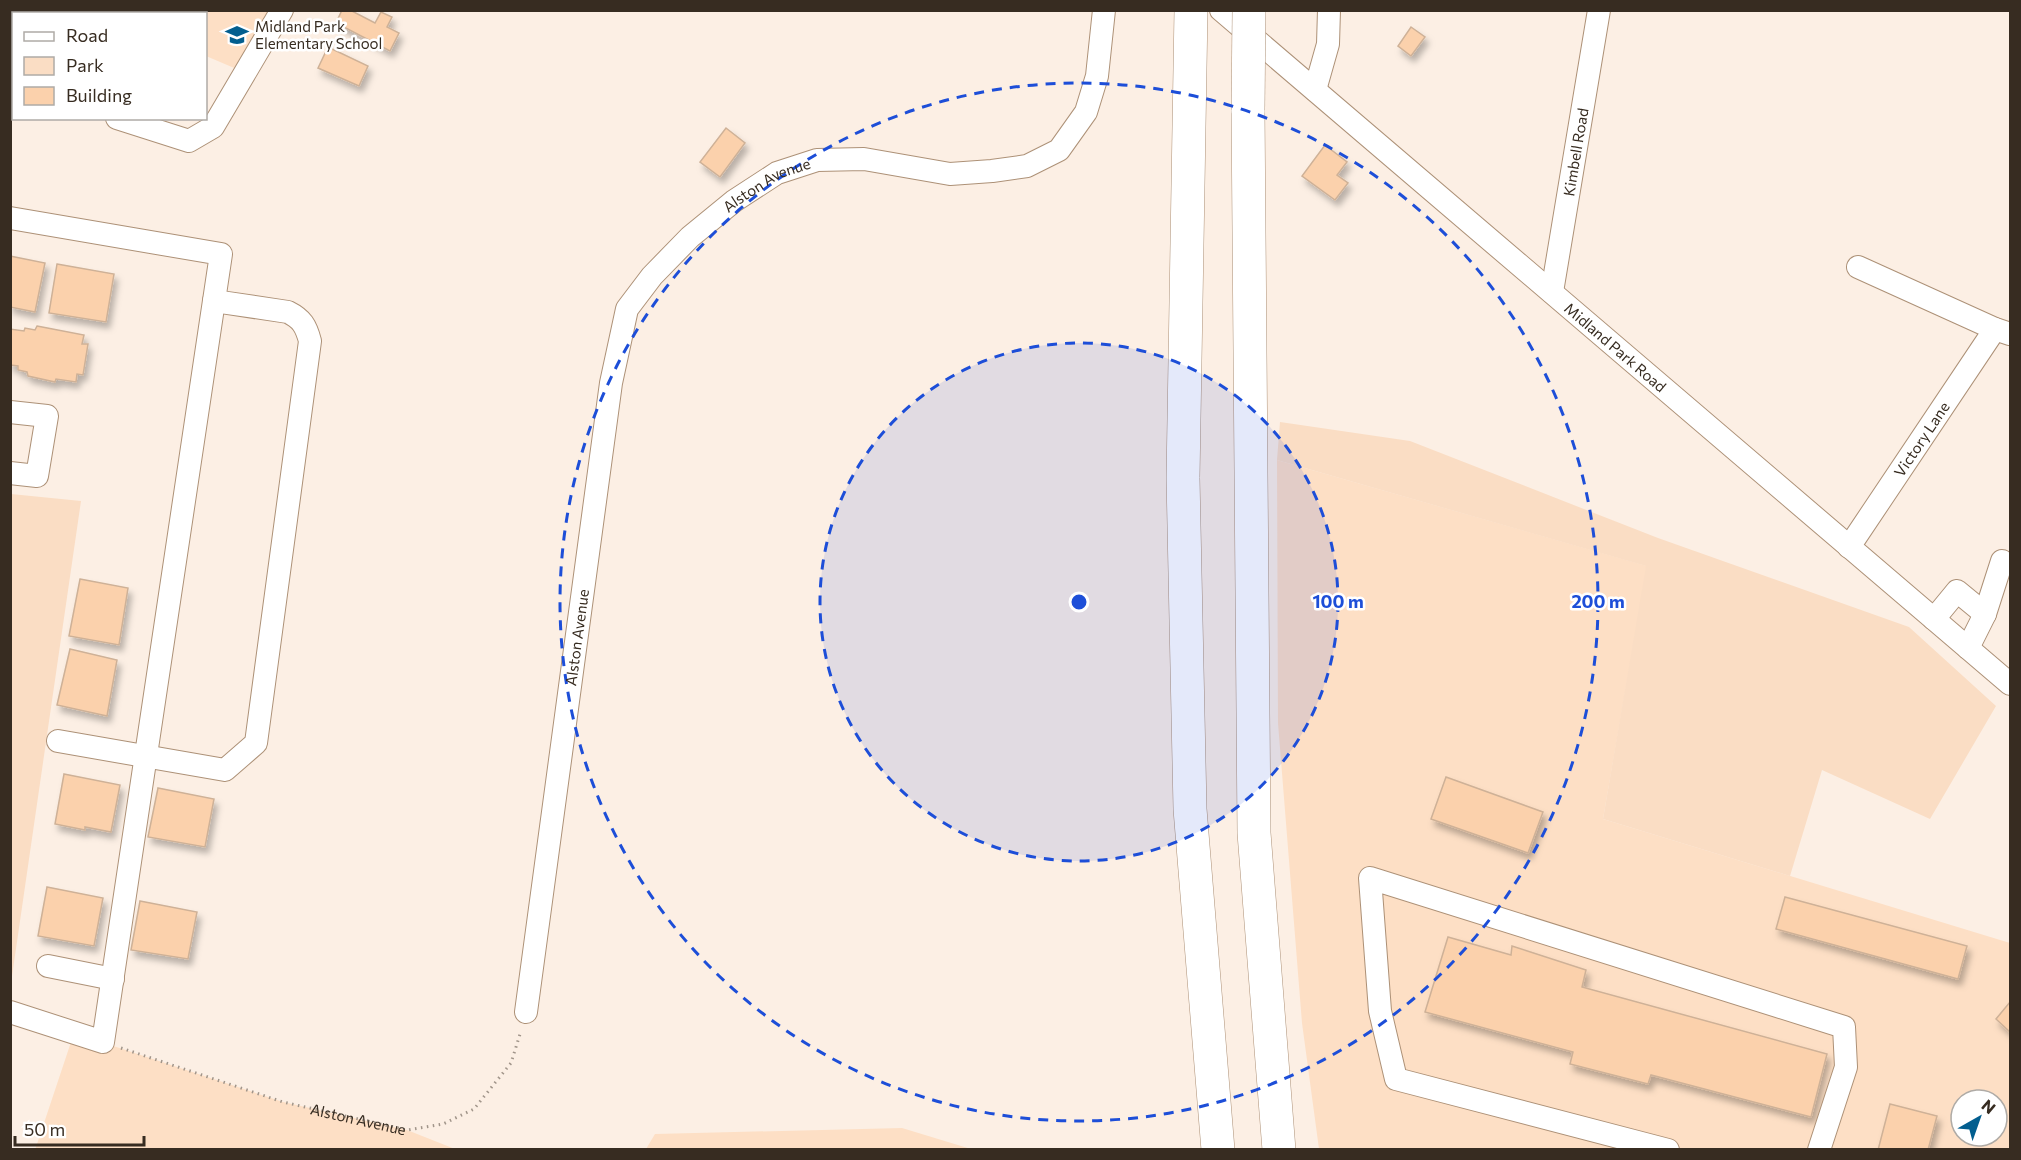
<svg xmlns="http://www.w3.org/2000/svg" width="2021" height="1160" font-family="Commissioner,sans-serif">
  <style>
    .built { fill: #fddfc5; fill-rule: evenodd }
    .green { fill: #faddc4 }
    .building { fill: #fbd1ac; stroke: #ceb197; stroke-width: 1.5; filter: url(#shadow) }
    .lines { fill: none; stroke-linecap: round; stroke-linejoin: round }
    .minor-casing { stroke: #ad9177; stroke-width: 24 }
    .highway-casing { stroke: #ad9177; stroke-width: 34 }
    .path { stroke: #a1958a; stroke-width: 3; stroke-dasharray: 1.5 4.5; stroke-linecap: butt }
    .minor { stroke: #fff; stroke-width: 22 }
    .highway { stroke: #fff; stroke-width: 33 }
    .highway-bridge-casing { stroke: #ad9177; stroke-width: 34; stroke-linecap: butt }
    .highway-bridge { stroke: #fff; stroke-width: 33 }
    .ring { fill: none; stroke: #1d4ed8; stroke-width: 3; stroke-dasharray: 10 8 }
    .labels { text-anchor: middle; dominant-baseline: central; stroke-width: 5; stroke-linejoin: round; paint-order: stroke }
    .poi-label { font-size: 15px; fill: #372c21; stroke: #fff; text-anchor: start }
    .street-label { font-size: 15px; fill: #372c21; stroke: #fff }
    .centre { fill: #1d4ed8; stroke: #fff; stroke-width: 3 }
    .ring-label { font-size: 18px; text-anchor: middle; font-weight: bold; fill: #1d4ed8; stroke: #fff; stroke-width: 5; stroke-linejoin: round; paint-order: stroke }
  </style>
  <defs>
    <filter id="shadow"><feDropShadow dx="3.5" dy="6" stdDeviation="3" flood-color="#0004"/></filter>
  </defs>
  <rect width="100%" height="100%" fill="#fcefe4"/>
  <!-- built -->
  <g class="built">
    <path d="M84,11H283L246,73L206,56V14H92Z"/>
    <path d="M1277,460L1647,566L1603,819L2010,943V1149H1319L1302,1023L1278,723ZM1961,1100H1997V1136H1961Z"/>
    <path d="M74,1033L283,1102L407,1130L455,1149L35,1150Z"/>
    <path d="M902,1128L971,1149H646L655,1134Z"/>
  </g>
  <!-- green -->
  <g class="green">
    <path d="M1280,422L1410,441L1658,538L1909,627L1996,706L1930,819L1822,770L1790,876L1603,819L1646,566L1277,460Z"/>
    <path d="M11,494L81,501L11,983H10Z"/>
  </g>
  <!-- building -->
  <g class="building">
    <path d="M342,10H350L375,23L381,12L392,17L387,27L399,33L390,51L336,23Z"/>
    <path d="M1411,27L1425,37L1411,56L1398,46Z"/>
    <path d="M328,47L368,66L359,86L318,68Z"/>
    <path d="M726,128L745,143L720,177L700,162Z"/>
    <path d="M1325,145L1347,162L1337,175L1348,183L1335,200L1302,176Z"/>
    <path d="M10,256L45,263L35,312L10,307Z"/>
    <path d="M57,264L114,274L106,322L49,313Z"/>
    <path d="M37,326L84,335L82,344H88L83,375L77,374L76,382L56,379L55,382L28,376L27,372L18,370V366L10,365V329L24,331L25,328L35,330Z"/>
    <path d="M80,579L128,588L119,645L69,636Z"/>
    <path d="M70,649L117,660L107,716L57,705Z"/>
    <path d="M64,774L120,785L111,832L85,827V830L55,824Z"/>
    <path d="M1446,777L1543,812L1528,853L1431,819Z"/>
    <path d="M158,788L214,799L205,847L148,837Z"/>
    <path d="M47,887L103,898L94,946L38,936Z"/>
    <path d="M1785,897L1967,946L1958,979L1776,929Z"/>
    <path d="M140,901L197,912L188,959L131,950Z"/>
    <path d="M1448,937L1511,955L1512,946L1586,970L1582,987L1827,1054L1811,1117L1651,1075L1648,1084L1570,1064L1573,1052L1425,1012Z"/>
    <path d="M2010,1002V1032L1996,1019Z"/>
    <path d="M1890,1104L1937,1116L1928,1150H1878Z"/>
  </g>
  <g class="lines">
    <!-- minor casing -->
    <g class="minor-casing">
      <g id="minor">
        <path id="s2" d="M1221,10L2010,684"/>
        <path d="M10,86L14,87"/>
        <path d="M1315,90L1328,44L1329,10"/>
        <path d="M117,118L189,141L213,127L282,10"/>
        <path d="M10,218L221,254L103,1042L10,1012"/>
        <path d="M1858,267L1995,329L2010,334"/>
        <path id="s3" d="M1552,292L1599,10"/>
        <path d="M10,412L47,416L37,476L10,473"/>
        <path id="s4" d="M1849,547L1995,329"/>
        <path d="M1934,619L1957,591L1985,614"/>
        <path d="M1968,648L1985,614L2002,561"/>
        <path d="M58,741L225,770L256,743L310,341C306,326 302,319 288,312L214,301"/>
        <path d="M48,966L113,979"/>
        <path id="s5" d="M526,1012L611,383L627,309L652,276L690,237L734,201L777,173L817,160L864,159L950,174L992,171L1027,166L1059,150L1086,112L1097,76L1104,10"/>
        <path d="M1668,1150L1396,1079L1380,1011L1370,878L1844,1027L1846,1067L1819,1150"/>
      </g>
    </g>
    <!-- highway casing -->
    <g class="highway-casing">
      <g id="highway">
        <path d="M1191,10L1183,478L1190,809L1218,1150"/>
        <path d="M1248,110L1254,833L1279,1150"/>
      </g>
    </g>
    <!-- path -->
    <path class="path" id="s1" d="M121,1048L283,1102L407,1130L443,1124L474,1109L511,1063L521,1031"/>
    <!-- minor -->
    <use href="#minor" class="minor"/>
    <!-- highway -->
    <use href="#highway" class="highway"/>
    <!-- highway-bridge casing -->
    <g class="highway-bridge-casing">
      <path id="highway-bridge" d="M1248,110L1249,10"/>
    </g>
    <!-- highway-bridge -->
    <use href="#highway-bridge" class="highway-bridge"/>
  </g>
  <!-- distance rings -->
  <circle cx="1079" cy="602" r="259" fill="#1d4ed8" fill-opacity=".12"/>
  <g class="ring">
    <circle cx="1079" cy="602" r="259"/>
    <circle cx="1079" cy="602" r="519"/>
  </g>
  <!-- icons -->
  <defs>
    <g id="school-bare" transform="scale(1.8)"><path d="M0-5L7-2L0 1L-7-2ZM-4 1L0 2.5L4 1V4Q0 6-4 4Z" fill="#025e8f" stroke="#fff" stroke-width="2.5" paint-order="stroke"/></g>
  </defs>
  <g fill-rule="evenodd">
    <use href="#school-bare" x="237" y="35"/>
  </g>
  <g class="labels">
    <!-- poi labels -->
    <g class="poi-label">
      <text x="255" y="26">Midland Park<tspan x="255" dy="17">Elementary School</tspan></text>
    </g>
    <!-- street labels -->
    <g class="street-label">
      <text stroke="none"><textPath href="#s3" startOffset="142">Kimbell Road</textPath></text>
      <text stroke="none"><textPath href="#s5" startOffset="900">Alston Avenue</textPath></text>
      <text stroke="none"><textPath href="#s2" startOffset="519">Midland Park Road</textPath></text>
      <text stroke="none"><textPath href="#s4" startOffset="130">Victory Lane</textPath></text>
      <text stroke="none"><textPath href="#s5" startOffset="378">Alston Avenue</textPath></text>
      <text stroke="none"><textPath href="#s1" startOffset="248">Alston Avenue</textPath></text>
    </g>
  </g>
  <circle cx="1079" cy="602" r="9" class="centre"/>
  <g class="ring-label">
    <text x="1338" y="608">100 m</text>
    <text x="1598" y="608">200 m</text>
  </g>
  <!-- border -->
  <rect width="2021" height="1160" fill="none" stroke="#372c21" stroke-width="24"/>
  <!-- legend -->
  <rect x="12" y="12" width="195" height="108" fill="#ffffff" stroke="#afaba6" stroke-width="1.5"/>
  <rect x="24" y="32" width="30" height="9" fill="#ffffff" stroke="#afaba6" stroke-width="1.5"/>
  <text x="66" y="42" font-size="18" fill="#372c21">Road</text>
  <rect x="24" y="57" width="30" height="18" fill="#faddc4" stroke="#afaba6" stroke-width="1.5"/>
  <text x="66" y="72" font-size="18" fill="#372c21">Park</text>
  <rect x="24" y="87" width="30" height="18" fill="#fbd1ac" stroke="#afaba6" stroke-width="1.5"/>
  <text x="66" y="102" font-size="18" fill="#372c21">Building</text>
  <!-- north arrow -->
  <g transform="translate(1979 1118) rotate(40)"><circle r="28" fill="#ffffff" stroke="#afaba6" stroke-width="1.5"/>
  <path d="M0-4.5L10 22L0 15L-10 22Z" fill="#025e8f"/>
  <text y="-9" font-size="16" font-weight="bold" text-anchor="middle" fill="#372c21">N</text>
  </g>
  <!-- scale -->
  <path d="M15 1136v9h129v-9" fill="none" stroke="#372c21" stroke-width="3"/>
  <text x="24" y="1136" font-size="18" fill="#372c21" stroke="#ffffff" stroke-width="4.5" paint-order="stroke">50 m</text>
</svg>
